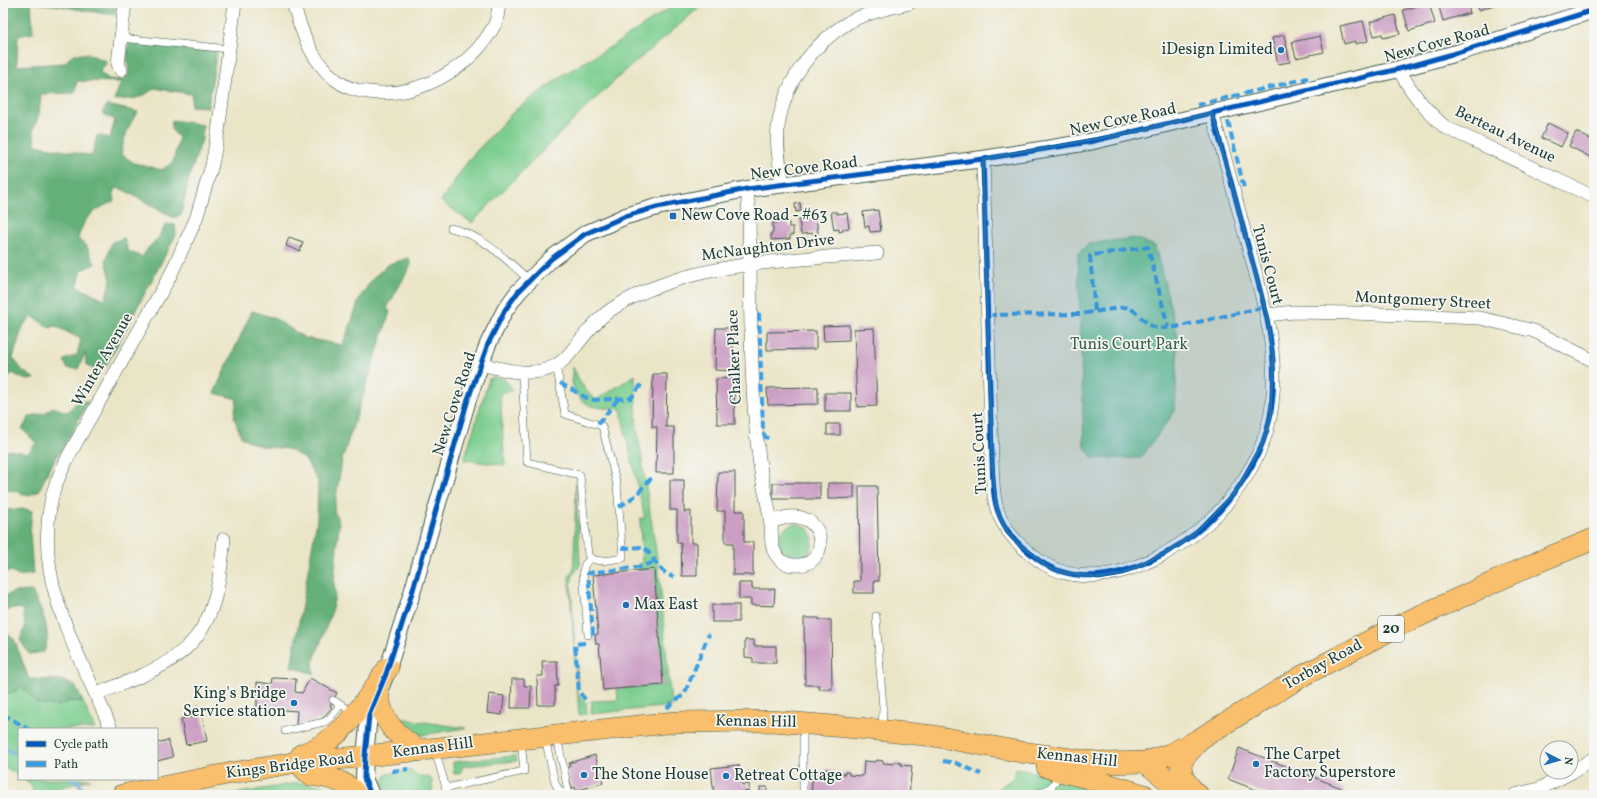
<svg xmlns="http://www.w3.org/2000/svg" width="1597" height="798" font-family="Vollkorn,serif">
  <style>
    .green { fill: #7ccd8f; stroke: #4e8562 }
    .forest { fill: #65b07a; stroke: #427657 }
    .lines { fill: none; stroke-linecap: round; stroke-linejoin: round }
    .stream { stroke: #65abdb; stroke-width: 4 }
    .building { fill: #cb9fc4 }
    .service-casing { stroke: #3e564a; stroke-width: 8 }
    .minor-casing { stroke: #3e564a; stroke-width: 14 }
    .tertiary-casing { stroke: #3e564a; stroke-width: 18 }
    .primary-casing { stroke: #3e564a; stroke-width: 22 }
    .service { stroke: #fff; stroke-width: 7 }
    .minor { stroke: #fff; stroke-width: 13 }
    .tertiary { stroke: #fff; stroke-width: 16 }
    .primary { stroke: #f9bf6d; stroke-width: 21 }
    .quiet { stroke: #3c9ee2; stroke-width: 4; stroke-dasharray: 8 4; stroke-linecap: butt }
    .cycleway-casing { stroke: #f6f6f2; stroke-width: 8 }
    .cycleway { stroke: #0057b8; stroke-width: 5 }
    .marked { fill: #1f6fb2; fill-opacity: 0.2; stroke: #1f6fb2; stroke-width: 3; stroke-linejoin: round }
    .poi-dot { fill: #1f6fb2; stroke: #f6f6f2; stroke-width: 1.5 }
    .labels { text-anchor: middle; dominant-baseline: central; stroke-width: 3.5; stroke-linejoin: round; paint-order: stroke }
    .shield { fill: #f6f6f2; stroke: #60746d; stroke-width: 1 }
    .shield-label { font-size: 15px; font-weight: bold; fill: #1f3d34 }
    .street-label { font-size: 16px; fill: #1f3d34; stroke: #f6f6f2 }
    .poi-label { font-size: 16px; fill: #1f3d34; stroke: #f6f6f2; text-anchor: start }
    .park-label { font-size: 16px; fill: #36614b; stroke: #f6f6f2 }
  </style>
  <rect width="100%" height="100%" fill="#f6f6f2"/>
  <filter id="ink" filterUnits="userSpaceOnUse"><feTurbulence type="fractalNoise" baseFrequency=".025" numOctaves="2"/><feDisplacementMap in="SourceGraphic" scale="8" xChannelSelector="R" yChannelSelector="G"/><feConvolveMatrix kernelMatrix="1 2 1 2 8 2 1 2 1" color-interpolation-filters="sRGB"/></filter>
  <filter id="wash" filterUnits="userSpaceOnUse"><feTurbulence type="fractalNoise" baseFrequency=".012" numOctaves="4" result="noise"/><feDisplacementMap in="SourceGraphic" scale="16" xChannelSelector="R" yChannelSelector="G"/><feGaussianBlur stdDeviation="0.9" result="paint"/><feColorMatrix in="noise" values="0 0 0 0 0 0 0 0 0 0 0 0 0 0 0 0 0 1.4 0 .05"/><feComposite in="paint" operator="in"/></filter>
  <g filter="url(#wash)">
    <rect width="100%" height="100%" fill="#ebe5c8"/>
    <!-- green -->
    <g class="green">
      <path d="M3,3H6V70L3,76Z"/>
      <path d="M677,3H704C678,27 650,49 623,73C571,121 521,172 472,223L441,201L470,158L514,111L564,74L614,45Z"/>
      <path d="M1134,238L1155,246L1178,336L1175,411L1141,458H1093L1084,446L1078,254L1088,244Z"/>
      <path d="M573,367C579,380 584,391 596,400L635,375L637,428L659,571L671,706L591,714L592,701L618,700L617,689L663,685L654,569L639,570V564H642L640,518H645L622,418V411C616,406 610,409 604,408C580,407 568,390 573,367Z"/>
      <path d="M494,377C503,377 511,383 512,391L500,393L505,465L464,460L489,379Z"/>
      <path d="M576,483L580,565L573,575L571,585L578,693L586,703L587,714L579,715L569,577L573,570L574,558Z"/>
      <circle cx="796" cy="541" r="17"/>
      <path d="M21,685L57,706L71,701L83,702L95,729H19V776L3,766V697L4,694L16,691Z"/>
      <path d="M393,716L416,721L466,728L416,736L407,733Z"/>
      <path d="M515,756L517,761L463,766L460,774H454L453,762Z"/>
      <path d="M1016,768L1070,780L1123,795H989L1013,778Z"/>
      <path d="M409,770L414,772L417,776C434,776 433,779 432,795H387L383,781L387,774Z"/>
      <path d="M24,779H91L34,795L31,784Z"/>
      <path d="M297,783C314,784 330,785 343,795H228Z"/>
    </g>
    <!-- forest -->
    <g class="forest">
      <path d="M6,3H31L33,33L18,36L17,66L65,63L73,54H88L108,62L101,69L100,73L109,79L124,80L129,74L127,54L129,42L217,51L208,107L191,106L192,94L154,88C141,100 131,99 114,100L121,82L77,81L75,93L41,94L39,114L33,130L36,145L92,156L97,135L110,138L115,120L102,113L107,105L138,112C128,125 124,138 121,154L134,163L162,170L173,162L179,138L171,129L172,120L203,125L202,139L189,178L181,215L174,218L122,189L114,188V201C93,211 84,216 78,239L87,247L95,264L82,270L77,287L105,299L111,280L106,260L112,242L124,238L128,251L142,257L149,247L157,240L166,224L175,225L176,235L106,366L96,370L86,365L85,353L78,369L67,368L64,360L77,355L81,339L55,326L50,328L32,316L23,326L13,358L23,371L35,379L26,380L12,373L3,385V76L6,70Z"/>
      <path d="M34,3H72L87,6L116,8L115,15C87,12 61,5 34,3Z"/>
      <path d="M409,258L411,265L387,308L390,312L342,460L334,510L339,523L334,581L335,594L332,611L313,663L314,674L291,667L317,519L318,482L305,459L288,449L260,446L241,437L234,417L237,399L214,393L252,311L274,318L305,338L342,345L349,329L360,297L374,277L389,264Z"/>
      <path d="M88,401L73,431L48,471L39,491L28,496L16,491L3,490V455L8,450L28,453L36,443L22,429L30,416L45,413L52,407L67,412L77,402Z"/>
      <path d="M26,509L32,511L30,533L33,574L18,576L10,571L3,574V512L6,510Z"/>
      <path d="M32,591C41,611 53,630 44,652L29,654L20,640L25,628L23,609L12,608L3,613V597L14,592Z"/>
      <path d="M3,630L14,639L29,679L61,680L75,686L83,702L71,701L57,706L36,703L21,685L16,691L4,694L3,697Z"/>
    </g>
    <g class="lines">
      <!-- stream -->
      <g class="stream">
        <path d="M3,748L19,755"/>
        <path d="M71,779L78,782L87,795"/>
      </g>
    </g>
    <g id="blocks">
      <!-- building -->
      <g class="building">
        <path d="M1429,3L1435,23L1409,31L1403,10Z"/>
        <path d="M1438,3H1467L1470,13L1443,21Z"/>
        <path d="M1476,3H1500L1479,10Z"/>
        <path d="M1395,15L1400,34L1383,38L1382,34L1374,36L1370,22Z"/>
        <path d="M1363,21L1368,41L1355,44V41L1344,44L1340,26Z"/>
        <path d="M1284,35L1290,62L1278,64L1272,38Z"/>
        <path d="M1320,36L1324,52L1296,58L1292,42Z"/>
        <path d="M1548,123L1568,133L1561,147L1541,138Z"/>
        <path d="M1576,132L1594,141V159L1569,146Z"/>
        <path d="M800,203L801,211L796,212L795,204Z"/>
        <path d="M878,210L881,231L870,232L869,226L865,227L863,212Z"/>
        <path d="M831,212H837V214L847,213L849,228L843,229V231L839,232V229L834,230Z"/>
        <path d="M816,217L818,233L801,234L799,219Z"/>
        <path d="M789,222V227H793V235H790V239L771,240V233H773V223Z"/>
        <path d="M289,237L303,242L300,251L286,246Z"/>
        <path d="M849,325V340L824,341L823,326Z"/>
        <path d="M716,328H733V371L715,370Z"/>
        <path d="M874,328L877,406L857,407L854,329Z"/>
        <path d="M816,331V349L767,350V332Z"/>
        <path d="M653,374H667L666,427H674V473H656L657,427H652Z"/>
        <path d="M734,378L735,424H717L716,379Z"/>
        <path d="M818,387V404L768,405L767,388Z"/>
        <rect x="825" y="393" width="26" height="18"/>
        <rect x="827" y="424" width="13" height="11"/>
        <path d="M718,472H735V511H744V542H753V575H733V543H725V511H717Z"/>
        <path d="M670,480H684V512L691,511V543H697V576H682L681,543H677V510H670Z"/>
        <rect x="773" y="483" width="47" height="16"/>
        <path d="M828,483H854V498L828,499Z"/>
        <path d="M859,486H877L879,581H874V593H854V581H860Z"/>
        <path d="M654,569L663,685L603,690L599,644H596L595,635L598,634L593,575Z"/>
        <path d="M739,583H752V589H775L774,606L751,605V599H739Z"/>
        <rect x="712" y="605" width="27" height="17"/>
        <path d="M804,618H819V620H831L832,689H819V685H805Z"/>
        <path d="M745,640H754V646H776V663H753V658L745,657Z"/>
        <path d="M542,661H557L558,686H555V705H538L537,676H543Z"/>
        <path d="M273,678L296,679L295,692L302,693L310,678L337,693L330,706L332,707L322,719L296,726L297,711L257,708V682L272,684Z"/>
        <path d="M512,679H524V686H531L530,708H511Z"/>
        <path d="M489,694L504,696L502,715L487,713Z"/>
        <path d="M202,715L207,741L186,745L181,719Z"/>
        <path d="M168,740L173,757L157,761V743Z"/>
        <path d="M1239,748L1344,789L1342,795H1269L1228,779Z"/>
        <path d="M595,755L603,783L576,791L575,787L572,788L566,768L570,766L569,763Z"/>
        <path d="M877,760L883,761V763L894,764V762L901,763V765L912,766L909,795H871L872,794L862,793V795H811L813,771L826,772V769L832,770V773L845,774V772H849V775L863,776L864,761L876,762Z"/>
        <path d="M739,765L742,785L749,784V791L742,792V794L739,795H714L711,768Z"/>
        <rect x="760" y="787" width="7" height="8"/>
      </g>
    </g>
  </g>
  <g filter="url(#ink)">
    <use href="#blocks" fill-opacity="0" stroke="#3e564a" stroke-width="1"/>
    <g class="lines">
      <!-- service casing -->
      <g class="service-casing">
        <g id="service">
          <path d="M121,38L229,49"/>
          <path d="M451,228C482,235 506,259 529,280"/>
          <path d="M522,373L527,462L580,475L588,555C595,565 612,559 623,558L617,485L602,426L565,414L556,364"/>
          <path d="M876,616L883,708L882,730"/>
          <path d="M588,635L583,571L585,564L590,559"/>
          <path d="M333,700L345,707"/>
          <path d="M285,731L324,722L330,718L341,704"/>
          <path d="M557,737L569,795"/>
          <path d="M545,738L555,783L559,790L565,795"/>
          <path d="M435,750L446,788"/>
          <path d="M443,795L446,788L524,771L521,740"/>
          <path d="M803,795V726"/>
          <path d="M1033,795C1047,791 1055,788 1058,773"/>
        </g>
      </g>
      <!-- minor casing -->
      <g class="minor-casing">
        <g id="minor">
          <path d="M293,3C301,30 311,61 335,79C344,87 357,91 368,92C418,99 472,68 495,24C498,18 498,9 499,3"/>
          <path d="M1399,69C1410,91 1426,111 1445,127L1594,197"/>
          <path d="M121,70L118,64L125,3"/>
          <path d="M983,159L992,460C993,477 992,496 998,512C1005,531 1017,543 1032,555C1072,589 1122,576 1164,554C1183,543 1202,530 1217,514C1242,487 1263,453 1270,417C1282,356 1262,297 1246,238C1235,196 1224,154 1212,113"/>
          <path d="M783,185C780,166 776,146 778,127C784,83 811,45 849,22C865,13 892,7 910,3"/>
          <path d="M747,189C750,214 749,240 750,265C751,329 751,394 759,458C761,480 768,501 771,523C772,532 770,545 775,553C779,560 785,565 794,565C831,568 828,512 788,517C782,518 776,520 770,522"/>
          <path d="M1267,315L1294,312L1352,313L1480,318L1534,331L1594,361"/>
          <path d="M481,364C511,372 548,382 571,352C584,336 597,318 615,307C691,260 791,261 877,253"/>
          <path d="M97,694C112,687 129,682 145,674C211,644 217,606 224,539"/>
          <path d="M111,729C90,678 59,624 50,570C46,547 47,520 52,497C55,482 63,468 69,455L170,276L196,219L212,165L218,132L235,3"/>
          <path d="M1515,795L1539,789L1574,771L1594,758"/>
        </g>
      </g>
      <!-- tertiary casing -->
      <g class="tertiary-casing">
        <path id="tertiary" d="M371,795L364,778L365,756L369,715L386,674L412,593L468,399L488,344L505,310L518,292L551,259L585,234L626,216L657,207L747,189L983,159L1089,142L1399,69L1460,52L1594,10"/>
      </g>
      <!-- primary casing -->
      <g class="primary-casing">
        <g id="primary">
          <path d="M378,692C381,722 396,735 420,751"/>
          <path d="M299,759L302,754C342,742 366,700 388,668"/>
          <path d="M298,762L310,775C329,777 345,780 357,795"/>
          <path d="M1145,762L1186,795"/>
          <path d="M1047,767L1059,771L1084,777L1144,795"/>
          <path d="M122,795L237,772L298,762L348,758L675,722L772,721L858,728L934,736L1021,752L1078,760L1106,763L1145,762L1170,754L1198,740L1304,675L1402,624L1540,561L1594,539"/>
          <path d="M1198,795C1188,786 1175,772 1184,758C1188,752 1194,748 1198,740"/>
        </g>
      </g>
      <!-- service -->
      <use href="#service" class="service"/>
      <!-- minor -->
      <use href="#minor" class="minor"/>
      <!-- tertiary -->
      <use href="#tertiary" class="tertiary"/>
      <!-- primary -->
      <use href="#primary" class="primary"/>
      <!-- quiet -->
      <g class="quiet">
        <path d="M1197,105L1308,78"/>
        <path d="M1228,121L1244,188"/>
        <path d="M1095,311L1090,256L1093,255L1148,247L1168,327"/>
        <path d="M759,313L763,431L765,437L771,439"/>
        <path d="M988,315L1080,314L1125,307C1138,309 1144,325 1156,328C1162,329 1170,327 1176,327L1265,307"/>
        <path d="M560,383L587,398L593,400L631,398L642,384"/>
        <path d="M598,424L618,399"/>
        <path d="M619,507L638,494L645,484L652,478"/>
        <path d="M622,548L644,547C654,557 659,573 674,577"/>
        <path d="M593,635L588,573L639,567L655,562"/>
        <path d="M585,643L575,644L579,692L588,703"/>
        <path d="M667,708L674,701L684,695L709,634"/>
        <path d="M3,714L28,729"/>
        <path d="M943,761L956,763L981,774"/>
        <path d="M392,771L408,769"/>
      </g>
      <!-- cycleway casing -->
      <g class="cycleway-casing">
        <g id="cycleway">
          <path d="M983,159L992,460C993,477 992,496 998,512C1005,531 1017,543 1032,555C1072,589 1122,576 1164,554C1183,543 1202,530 1217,514C1242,487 1263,453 1270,417C1282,356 1262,297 1246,238C1235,196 1224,154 1212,113"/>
          <path d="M371,795L364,778L365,756L369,715L386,674L412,593L468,399L488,344L505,310L518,292L551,259L585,234L626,216L657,207L747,189L983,159L1089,142L1399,69L1460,52L1594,10"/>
        </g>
      </g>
      <!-- cycleway -->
      <use href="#cycleway" class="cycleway"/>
    </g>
  </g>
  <!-- marked area -->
  <path class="marked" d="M1212,113L1267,315L1273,352L1270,418L1262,444L1235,493L1194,535L1143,565L1122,572L1098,576L1065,573L1050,568L1020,546L1007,532L997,511L992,460L983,159L1133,132Z"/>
  <!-- markers -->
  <g class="poi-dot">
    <circle cx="1281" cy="50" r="4"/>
    <rect x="669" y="212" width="8" height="8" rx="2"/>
    <circle cx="626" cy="605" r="4"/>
    <circle cx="294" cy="703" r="4"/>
    <circle cx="1256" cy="764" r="4"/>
    <circle cx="584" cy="775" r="4"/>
    <circle cx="726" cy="776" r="4"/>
  </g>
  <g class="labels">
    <!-- shield labels -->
    <rect class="shield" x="1378" y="616" width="26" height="26" rx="3"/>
    <g class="shield-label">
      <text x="1391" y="629">20</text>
    </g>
    <!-- street labels -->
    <g class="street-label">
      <text transform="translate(1437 44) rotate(-15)">New Cove Road</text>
      <text transform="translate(1123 120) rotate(-12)">New Cove Road</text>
      <text transform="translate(1505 135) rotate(26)">Berteau Avenue</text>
      <text transform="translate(804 169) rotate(-7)">New Cove Road</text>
      <text transform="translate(768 248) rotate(-7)">McNaughton Drive</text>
      <text transform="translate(1267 265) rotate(75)">Tunis Court</text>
      <text transform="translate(1423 301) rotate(3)">Montgomery Street</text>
      <text transform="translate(735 357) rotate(-92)">Chalker Place</text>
      <text transform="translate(103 360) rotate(-60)">Winter Avenue</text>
      <text transform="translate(455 404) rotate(-72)">New Cove Road</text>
      <text transform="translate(980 453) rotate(-93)">Tunis Court</text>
      <text transform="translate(1323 665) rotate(-29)">Torbay Road</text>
      <text transform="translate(756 722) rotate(1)">Kennas Hill</text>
      <text transform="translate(433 748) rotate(-7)">Kennas Hill</text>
      <text transform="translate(1077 758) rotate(6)">Kennas Hill</text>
      <text transform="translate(290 766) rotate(-7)">Kings Bridge Road</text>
    </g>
    <!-- poi labels -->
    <g class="poi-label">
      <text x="1273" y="50" text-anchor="end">iDesign Limited</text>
      <text x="681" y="216">New Cove Road - #63</text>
      <text x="634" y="605">Max East</text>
      <text x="286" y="694" text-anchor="end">King's Bridge<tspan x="286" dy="18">Service station</tspan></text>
      <text x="1264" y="755">The Carpet<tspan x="1264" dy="18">Factory Superstore</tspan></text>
      <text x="592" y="775">The Stone House</text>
      <text x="734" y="776">Retreat Cottage</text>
    </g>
    <!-- park labels -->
    <g class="park-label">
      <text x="1129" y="345">Tunis Court Park</text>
    </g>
  </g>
  <!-- margin -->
  <rect width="1597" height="798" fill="none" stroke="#f6f6f2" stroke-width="16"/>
  <!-- legend -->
  <rect x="18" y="728" width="140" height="52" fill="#f6f6f2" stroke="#a0aca6"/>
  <rect x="26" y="741" width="20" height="6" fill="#0057b8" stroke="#a0aca6"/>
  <text x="54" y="748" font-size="12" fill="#1f3d34">Cycle path</text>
  <rect x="26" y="761" width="20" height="6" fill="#3c9ee2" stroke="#a0aca6"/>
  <text x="54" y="768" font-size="12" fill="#1f3d34">Path</text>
  <!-- north arrow -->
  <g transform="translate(1559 760) rotate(96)"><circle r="19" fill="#f6f6f2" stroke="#a0aca6"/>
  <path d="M0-3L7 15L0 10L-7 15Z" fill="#1f6fb2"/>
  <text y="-6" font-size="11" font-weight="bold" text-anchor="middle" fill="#1f3d34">N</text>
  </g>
</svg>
